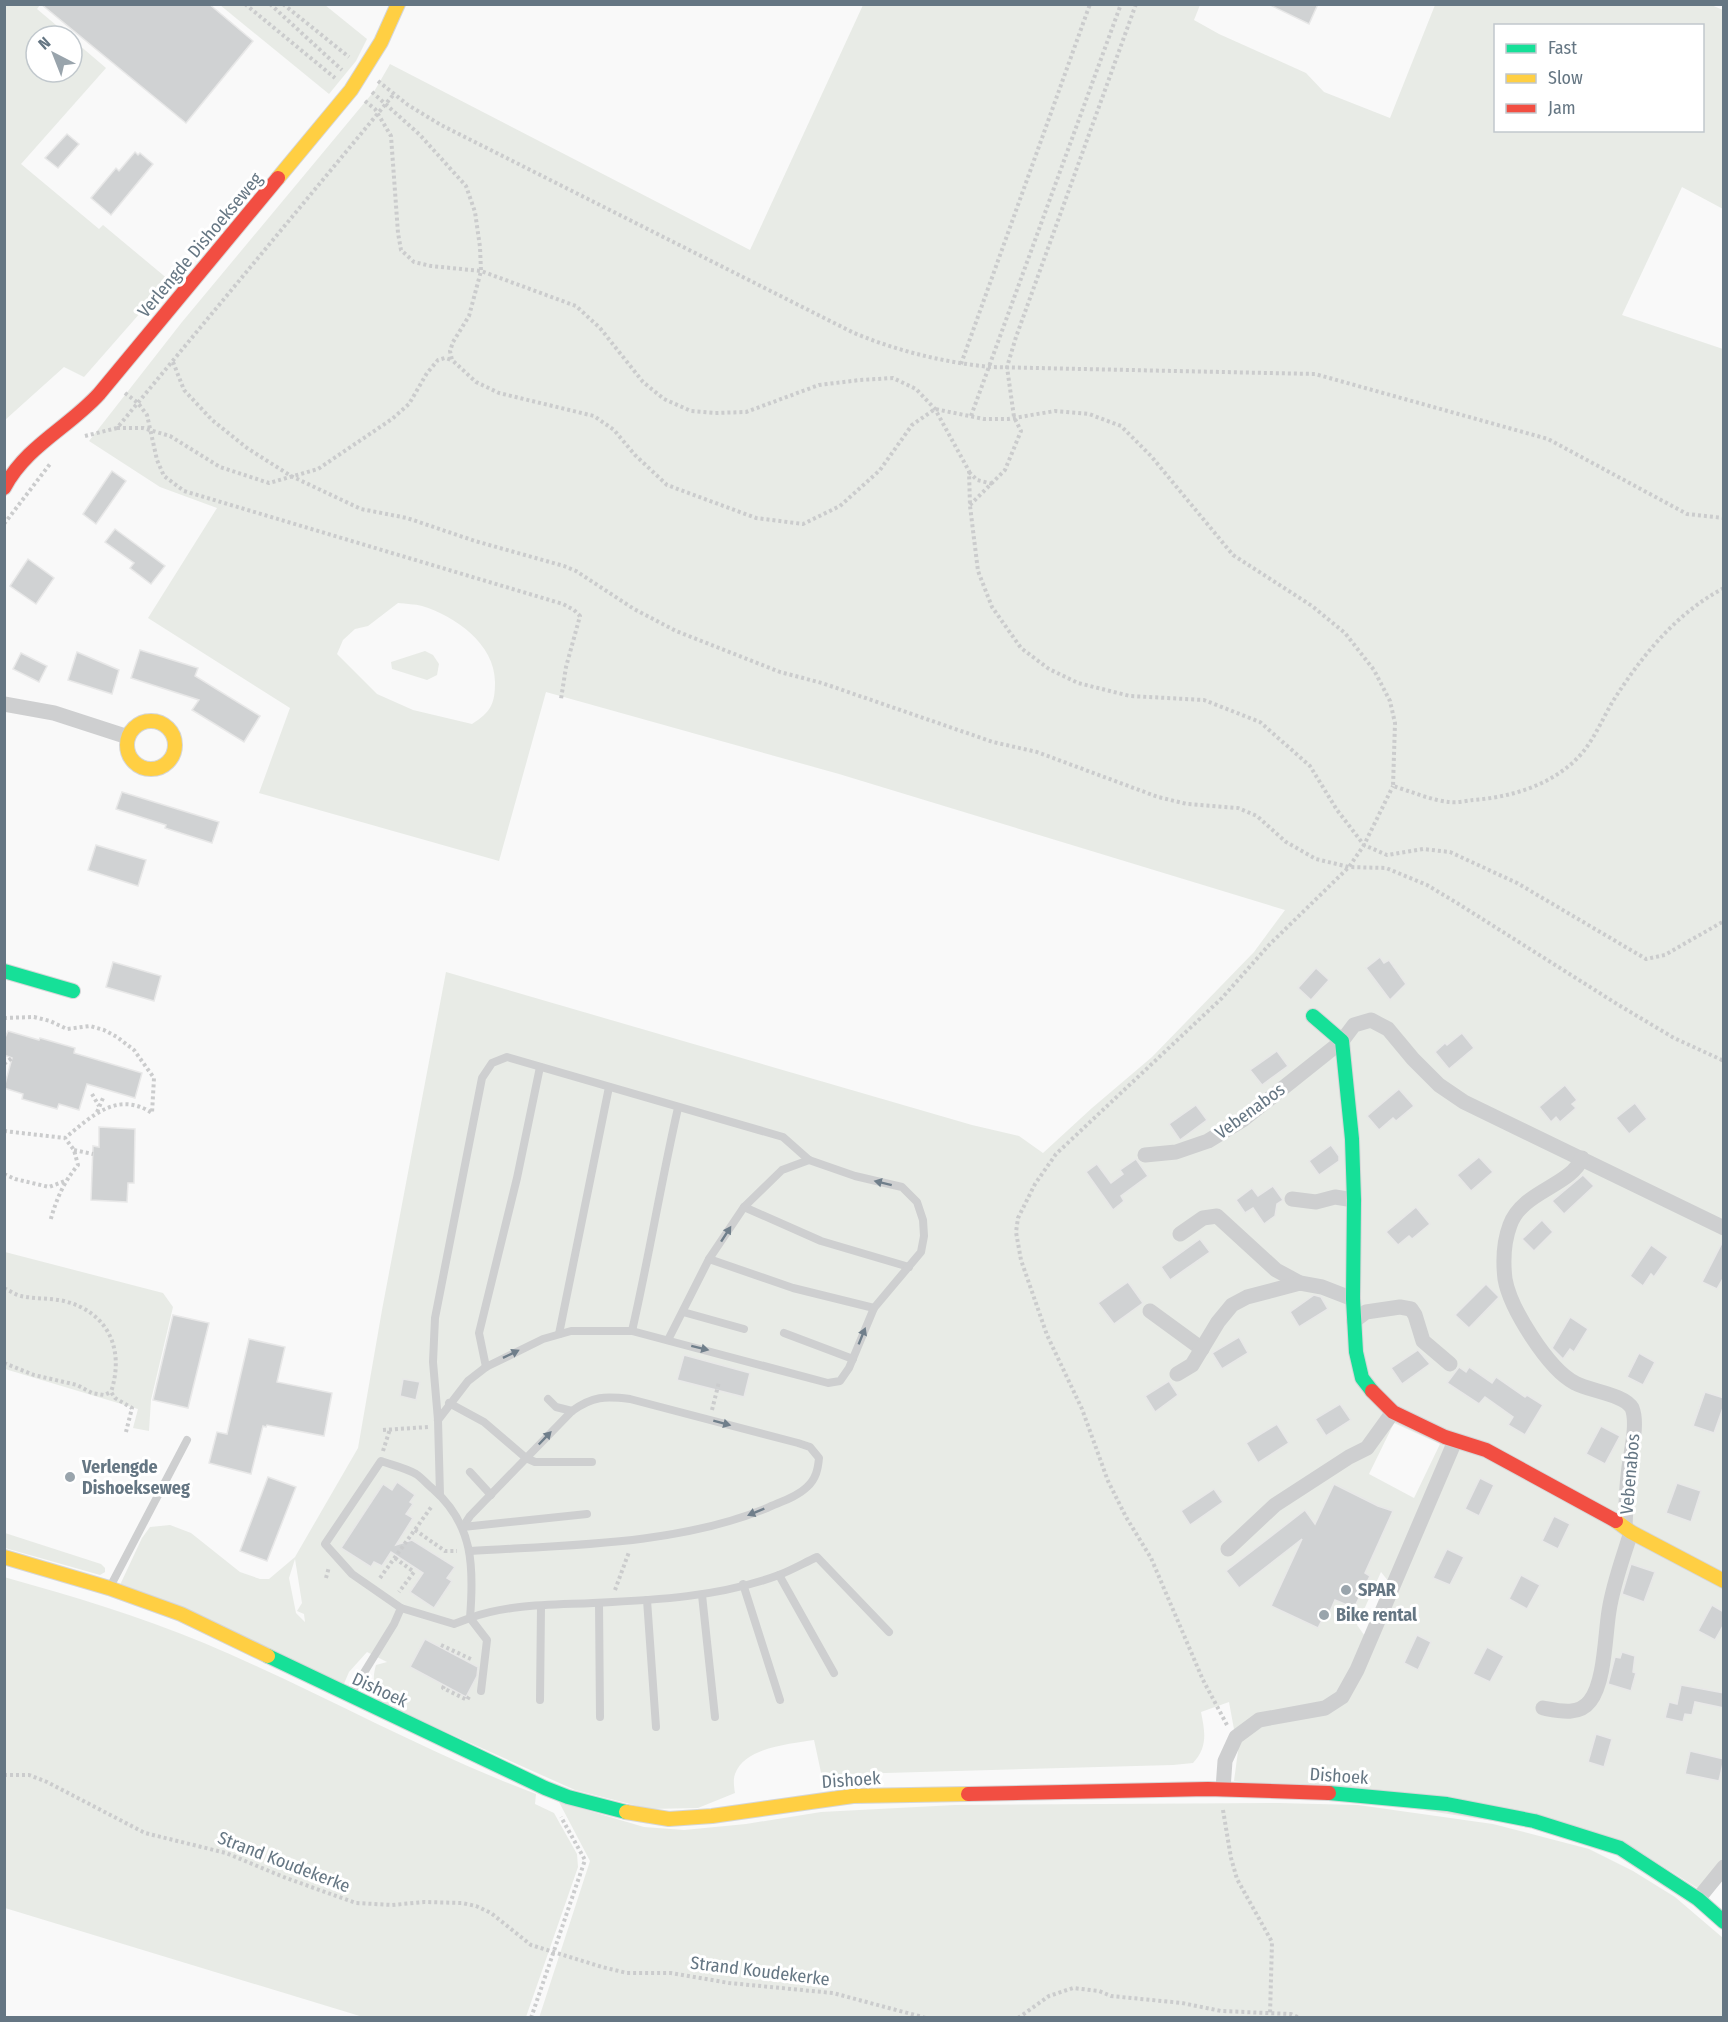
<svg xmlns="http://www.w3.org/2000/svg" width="1728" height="2022" font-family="'Fira Sans Condensed',sans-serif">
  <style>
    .green { fill: #e8ebe6; fill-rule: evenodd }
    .building { fill: #d0d2d3; stroke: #e8e8e8; stroke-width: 1.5 }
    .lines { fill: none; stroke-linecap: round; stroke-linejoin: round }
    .fast-casing { stroke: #d5d6d7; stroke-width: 16 }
    .slow-casing { stroke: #d5d6d7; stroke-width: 16 }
    .jam-casing { stroke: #d5d6d7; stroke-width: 16 }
    .path { stroke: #cbcccd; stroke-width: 4; stroke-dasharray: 3 3; stroke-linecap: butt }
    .lane { stroke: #cecfd0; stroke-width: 8 }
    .street { stroke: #cecfd0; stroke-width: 15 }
    .fast { stroke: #16e098; stroke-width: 14 }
    .slow { stroke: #ffcf43; stroke-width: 14 }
    .jam { stroke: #f24e42; stroke-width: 14 }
    .oneway { fill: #707f8b }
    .poi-dot { fill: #99a4ac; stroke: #fff; stroke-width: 2 }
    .labels { text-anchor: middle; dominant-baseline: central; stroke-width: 6; stroke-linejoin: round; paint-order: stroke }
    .street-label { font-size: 18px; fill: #657683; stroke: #fff }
    .poi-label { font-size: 18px; font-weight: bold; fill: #657683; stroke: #fff; text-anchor: start }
  </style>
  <rect width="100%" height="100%" fill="#f9f9f9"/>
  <!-- green -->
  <g class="green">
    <path d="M5,4L40,5L37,9L69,36H36V72H72V39L106,68L21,164L99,229L103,225L169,280L84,377L64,367L5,420Z"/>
    <path d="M1709,4L1723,10V209L1682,187L1622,315L1723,349V1862L1699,1889L1623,1841L1234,1781L1238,1751L1229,1702L1201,1712C1205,1732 1208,1747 1193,1763L1173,1765L850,1774L822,1777L814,1740C790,1744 745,1747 735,1774C733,1779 734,1787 735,1793L698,1808L650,1809L575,1790L377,1701C374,1688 372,1678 376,1665L387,1662L367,1652L349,1672L343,1686L119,1587L142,1538L150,1527L170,1525L191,1533L240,1572L260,1579H269L295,1557L358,1448L382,1310L446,972L972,1125L1019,1136L1043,1153L1092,1108L1152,1057L1254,952L1285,910L839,774L546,692L499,861L259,793L290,708L148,618L217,508L160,487L89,441L182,322L375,90L390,64L750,250L863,5H1200L1194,20L1219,34L1306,73L1324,92L1390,118L1435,5ZM1496,26H1702V130H1496ZM398,603C406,604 415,604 422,606C455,616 495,644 495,682C495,704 491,712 472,724L413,710L377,694L337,654L343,640L355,629L368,626ZM1394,1423L1440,1444L1414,1498L1369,1474ZM295,1559L302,1603L297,1611L304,1614L305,1622L296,1613L289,1578ZM1381,1572L1397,1592L1372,1646L1357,1625Z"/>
    <path d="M220,5H325L367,39L356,61L329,94Z"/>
    <path d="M425,651L433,655L439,664L437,675L427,680L392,669L391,662Z"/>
    <path d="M5,1252L163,1293L173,1307L151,1400L149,1431L133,1428L138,1409L5,1369Z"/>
    <path d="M5,1533L101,1564L105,1568V1572L100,1575L5,1548Z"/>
    <path d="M4,1577C72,1596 139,1616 204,1643C316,1690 422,1751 536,1794L535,1804L554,1813L577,1854L578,1867L526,2017H363L5,1908Z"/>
    <path d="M559,1802L644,1827L684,1830L746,1824L821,1812L955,1805L1279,1803L1358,1805L1493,1824L1589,1849L1633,1871L1675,1897L1723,1938V2017L539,2018L590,1861Z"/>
  </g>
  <!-- building -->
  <g class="building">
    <path d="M41,4H209L253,41L186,123Z"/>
    <path d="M1268,4H1318L1309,24Z"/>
    <path d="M67,134L79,144L58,168L45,158Z"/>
    <path d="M135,152L138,155L140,153L153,164L111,215L91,198L116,168L119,171Z"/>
    <path d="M112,471L126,481L96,524L83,514Z"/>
    <path d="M115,529L165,566L151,584L130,568L134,563L105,542Z"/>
    <path d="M28,559L54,578L36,604L10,586Z"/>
    <path d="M140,650L198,668L195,676L260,716L244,742L192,710L199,700L131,678Z"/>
    <path d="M77,652L119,670L112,694L68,680Z"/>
    <path d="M21,653L47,666L39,682L13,669Z"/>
    <path d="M122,792L219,822L212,843L165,828L166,825L116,809Z"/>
    <path d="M96,845L146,860L138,886L88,870Z"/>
    <path d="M1380,957L1384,963L1389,960L1406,984L1390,1000L1366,968Z"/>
    <path d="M113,962L161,976L154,1001L106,987Z"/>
    <path d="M1316,968L1329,980L1311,1000L1298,988Z"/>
    <path d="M8,1031L39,1040L40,1038L75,1048L74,1053L142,1073L135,1098L87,1084L79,1110L59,1104L57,1109L22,1099L23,1094L4,1088L12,1058L4,1055V1040Z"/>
    <path d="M1462,1033L1474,1048L1449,1069L1435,1052L1445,1043L1447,1045Z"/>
    <path d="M1277,1051L1288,1066L1262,1085L1250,1070Z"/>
    <path d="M1565,1085L1577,1100L1572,1104L1576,1108L1560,1122L1556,1117L1551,1122L1539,1107Z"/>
    <path d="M1399,1089L1414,1106L1396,1121L1393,1118L1379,1130L1367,1116Z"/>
    <path d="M1635,1103L1647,1119L1629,1134L1616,1118Z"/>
    <path d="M1196,1105L1207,1120L1180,1140L1169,1124Z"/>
    <path d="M99,1127L135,1129L134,1183H128L127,1202L91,1200L93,1146L99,1147Z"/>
    <path d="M1331,1145L1339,1156V1161L1319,1175L1309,1161Z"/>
    <path d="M1479,1157L1493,1172L1471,1191L1457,1175Z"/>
    <path d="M1136,1159L1148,1176L1121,1196L1124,1201L1113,1210L1086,1172L1097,1164L1111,1183L1123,1174L1120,1170Z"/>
    <path d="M1583,1175L1594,1186L1564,1214L1552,1201Z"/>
    <path d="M1273,1186L1283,1200L1277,1204L1275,1216L1264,1224L1253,1208L1245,1213L1236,1200L1252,1188L1258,1196Z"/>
    <path d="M1416,1207L1430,1224L1412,1239L1409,1236L1398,1245L1386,1232Z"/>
    <path d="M1542,1220L1553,1232L1534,1251L1522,1239Z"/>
    <path d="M1200,1239L1210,1252L1170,1280L1161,1267Z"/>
    <path d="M1724,1239V1277L1717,1289L1702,1282Z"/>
    <path d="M1651,1245L1668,1257L1654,1277L1651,1274L1643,1286L1630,1276Z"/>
    <path d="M1128,1282L1143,1303L1114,1324L1098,1303Z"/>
    <path d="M1486,1284L1499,1297L1469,1328L1455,1315Z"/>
    <path d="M1314,1295L1321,1297L1328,1309L1299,1327L1290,1312Z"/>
    <path d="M173,1315L209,1323L188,1408L153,1400Z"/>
    <path d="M1570,1317L1588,1329L1574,1352L1570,1349L1563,1359L1552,1348Z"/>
    <path d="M1239,1337L1248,1353L1222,1369L1212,1353Z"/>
    <path d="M249,1339L285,1347L277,1382L332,1393L324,1436L267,1425L266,1427L263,1426L251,1474L209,1463L217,1432L227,1434Z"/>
    <path d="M1418,1350L1430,1364L1402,1384L1391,1368Z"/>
    <path d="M1639,1353L1655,1362L1643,1385L1627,1377Z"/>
    <path d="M684,1355L750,1373L744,1397L677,1380Z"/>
    <path d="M1459,1367L1466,1372L1469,1367L1492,1383L1496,1377L1525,1397L1527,1395L1543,1405L1525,1435L1508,1425L1513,1417L1485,1397L1479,1404L1447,1383Z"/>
    <path d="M403,1379L420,1382L416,1400L400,1396Z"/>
    <path d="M1169,1381L1178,1395L1155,1412L1145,1396Z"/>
    <path d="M1705,1392L1724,1398V1405L1714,1433L1693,1426Z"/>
    <path d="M1340,1404L1351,1420L1326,1436L1315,1419Z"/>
    <path d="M1277,1424L1289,1443L1258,1463L1246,1443Z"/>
    <path d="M1601,1426L1620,1436L1605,1464L1586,1454Z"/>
    <path d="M268,1477L296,1487L267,1561L240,1551Z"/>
    <path d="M1480,1478L1494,1485L1479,1516L1465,1509Z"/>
    <path d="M397,1482L415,1495L410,1502L413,1504L406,1514L413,1518L396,1545L412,1540L455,1567L447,1578L452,1581L434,1608L410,1592L423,1573L391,1552L382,1566L374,1562L371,1567L341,1548L383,1484L392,1490Z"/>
    <path d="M1677,1483L1701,1491L1691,1522L1666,1513Z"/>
    <path d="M1334,1484L1378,1506L1393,1511L1365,1573L1370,1576L1354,1608L1335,1600L1327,1618L1324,1616L1318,1628L1271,1606L1302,1539L1239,1588L1226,1571L1305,1510L1315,1524Z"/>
    <path d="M1214,1489L1223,1502L1190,1525L1181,1511Z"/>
    <path d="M1554,1516L1570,1524L1558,1549L1542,1541Z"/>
    <path d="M1447,1549L1464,1557L1450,1585L1433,1578Z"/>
    <path d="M1631,1564L1655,1572L1644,1602L1622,1594Z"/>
    <path d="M1521,1575L1540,1585L1527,1609L1509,1599Z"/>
    <path d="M1712,1605L1724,1612V1624L1715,1640L1698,1631Z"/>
    <path d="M1417,1635L1431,1642L1418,1670L1404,1663Z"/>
    <path d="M425,1639L478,1667L477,1676L466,1697L410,1667Z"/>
    <path d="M1487,1647L1504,1656L1490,1682L1473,1674Z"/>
    <path d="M1622,1652L1635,1656L1633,1672L1636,1673L1631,1691L1608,1684L1615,1657L1620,1658Z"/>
    <path d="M1681,1685L1724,1693V1708L1695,1702L1692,1715L1685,1714L1683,1722L1665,1718L1669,1702L1677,1704Z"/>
    <path d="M1596,1734L1612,1739L1604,1767L1588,1762Z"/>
    <path d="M1690,1751L1724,1759L1719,1781L1685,1774Z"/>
  </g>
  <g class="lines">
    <!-- fast casing -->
    <g class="fast-casing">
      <g id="fast">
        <path d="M4,971L73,991"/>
        <path d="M1313,1016L1342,1041L1352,1139L1354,1200L1353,1299L1356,1352L1362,1378L1372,1391"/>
        <path d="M268,1656L545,1788L568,1797L626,1812"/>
        <path d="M1329,1793L1447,1804L1534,1821L1620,1848L1698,1899L1724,1922"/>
      </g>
    </g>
    <!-- slow casing -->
    <g class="slow-casing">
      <g id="slow">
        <path d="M278,178L351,90L381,42L398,4"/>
        <circle cx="151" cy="745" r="24"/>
        <path d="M1616,1521L1631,1532L1724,1581"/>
        <path d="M4,1557L109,1588L181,1614L268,1656"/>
        <path d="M626,1812L669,1819L712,1816L853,1796L968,1794"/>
      </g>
    </g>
    <!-- jam casing -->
    <g class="jam-casing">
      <g id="jam">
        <path d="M4,488C26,446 68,428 99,394L278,178"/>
        <path d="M1372,1391L1393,1412L1445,1437L1486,1450L1616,1521"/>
        <path d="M968,1794L1208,1789L1329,1793"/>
      </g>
    </g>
    <!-- path -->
    <g class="path">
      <path d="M245,4L335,78"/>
      <path d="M270,4L342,70"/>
      <path d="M283,4L349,57"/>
      <path d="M378,81L408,105L441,125L854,333C898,351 942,362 990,367L1315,374L1548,439L1687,514L1724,518"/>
      <path d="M372,92L420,135L466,186L475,212L480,247L481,271L469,316L453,342L450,351L452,360L476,382L499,393L594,416L614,430L635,455L667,485L756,518L803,524L840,506L880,470L912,425L935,409L984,419H1008L1055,411L1089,414L1121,426L1151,456L1233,555L1312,606L1345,633L1374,670L1390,701L1395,723L1393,786C1410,791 1433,801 1450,802C1457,803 1466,801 1473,800C1513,797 1556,784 1583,752C1595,737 1603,718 1613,701C1641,657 1676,613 1724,588"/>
      <path d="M365,101L375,109L391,136L398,233L401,250L414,262L431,266L481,271L576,306L600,328L643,382L664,399L691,411L715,413L746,412L819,385L860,380L893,378L916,389L935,409L969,471L970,506L978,571L992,607L1021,648L1049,669L1078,683L1130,696L1204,700L1260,722L1310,766L1337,810L1364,845L1387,855L1423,849L1450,852L1517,883L1646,959L1665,955L1724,921"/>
      <path d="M173,362L184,390L212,420L247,448L291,476L361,509L407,518L475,541L564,566L576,571L634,609L676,631L780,672L822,683L993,742L1037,752L1158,797L1187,804L1238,808L1257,816L1286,842L1316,859L1349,867L1386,868L1427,885L1457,903L1617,1004L1674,1038L1724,1061"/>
      <path d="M961,364L1090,4"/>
      <path d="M125,393L138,403L147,415L157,460L164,476L184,491L563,604L574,610L580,616L566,667L561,699"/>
      <path d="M971,416L1121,4"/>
      <path d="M117,428H143L170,436L220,467L269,483L318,469L392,419L409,404L427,373L438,360L445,358L452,360"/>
      <path d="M85,436L117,428L394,94"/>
      <path d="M969,472L977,480L993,484"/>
      <path d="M970,505L1005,470L1021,431L1014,417L1007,367L1016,337L1136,4"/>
      <path d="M4,524L50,464"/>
      <path d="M4,1018L34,1017L50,1021L67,1029L90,1026L104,1030L117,1037L134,1050L154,1078L152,1113C117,1090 91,1117 65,1138"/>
      <path d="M4,1064L12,1058"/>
      <path d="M92,1094L99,1106"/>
      <path d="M97,1112L103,1098"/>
      <path d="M4,1131L65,1138L74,1150L78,1165C63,1183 56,1200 50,1222"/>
      <path d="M74,1150L93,1154"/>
      <path d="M4,1174L15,1179L49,1187L65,1181"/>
      <path d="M4,1288C10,1291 16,1295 21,1296C35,1299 50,1298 64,1301C108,1312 125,1349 111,1392L115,1398L132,1408L126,1432"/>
      <path d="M4,1363L34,1375L77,1385L92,1393L104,1395L111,1392"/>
      <path d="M712,1410L719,1382"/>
      <path d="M383,1430L428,1427"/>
      <path d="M383,1451L390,1429"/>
      <path d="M415,1530L445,1551H457"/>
      <path d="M395,1558L414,1572L399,1592"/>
      <path d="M326,1578L329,1567"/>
      <path d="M380,1578L432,1506"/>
      <path d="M615,1590L629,1552"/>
      <path d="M441,1645L473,1660"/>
      <path d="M444,1686L443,1688L467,1700L470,1695"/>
      <path d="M1227,1725L1203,1680L1151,1558L1126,1517L1108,1481L1082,1409L1047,1335L1021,1260L1016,1232L1018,1218L1035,1184L1056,1154L1222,998L1269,945L1349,867L1364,845L1393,786"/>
      <path d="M4,1775H29L47,1782L145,1833L226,1853L286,1878L356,1903L392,1905L424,1902L462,1903L476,1906L491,1913L531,1945L602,1967L627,1973H671L729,1983L833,1993L926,2018"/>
      <path d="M1223,1810L1231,1858L1237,1879L1272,1942L1270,2015"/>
      <path d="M531,2018L585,1860L561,1817"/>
      <path d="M1018,2018L1049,1996L1073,1988L1099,1991L1111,1996L1182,2003L1221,2011L1291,2014L1300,2018"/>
    </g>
    <!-- lane -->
    <g class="lane">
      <path d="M744,1207L821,1241L909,1267"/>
      <path d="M709,1259L793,1288L874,1308"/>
      <path d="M683,1312L744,1329"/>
      <path d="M632,1331C649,1257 661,1182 678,1108"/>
      <path d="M784,1333L853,1359"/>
      <path d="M559,1334L609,1087"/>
      <path d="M668,1340L709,1259L744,1207L782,1170L809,1160"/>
      <path d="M486,1367L479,1333L517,1178L540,1067"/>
      <path d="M548,1399L556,1407L572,1411"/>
      <path d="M449,1403L484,1422L526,1458L535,1462H592"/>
      <path d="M438,1420L468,1381L486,1367L543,1339L571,1331H632L828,1383L840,1381L849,1368L874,1308L921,1252L924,1236L923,1220L917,1202L902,1187L855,1176L809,1160L783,1137L507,1057L492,1063L482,1078L435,1318L433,1362L438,1420L440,1495"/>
      <path d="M381,1461C392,1465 406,1468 416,1474C422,1478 428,1485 433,1489C474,1525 474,1568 470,1618L454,1624L401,1608L352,1574L325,1544Z"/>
      <path d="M470,1472L491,1495"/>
      <path d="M463,1527L470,1516L572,1411C593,1396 605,1396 630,1399L798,1443L810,1447L819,1458C818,1469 816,1479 807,1487C797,1497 780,1502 767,1508C677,1545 567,1545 470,1551"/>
      <path d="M463,1527L587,1514"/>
      <path d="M779,1575L834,1673"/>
      <path d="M743,1584L780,1700"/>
      <path d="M110,1587L187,1440"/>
      <path d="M702,1595L715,1717"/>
      <path d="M647,1600L656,1727"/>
      <path d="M599,1603L600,1717"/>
      <path d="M481,1691L487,1640L470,1618C508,1604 552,1605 593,1603C656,1600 719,1597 779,1575C792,1570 804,1563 817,1557L889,1632"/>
      <path d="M352,1692L394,1624L401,1608"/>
      <path d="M540,1700L541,1606"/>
    </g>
    <!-- street -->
    <g class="street">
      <path d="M4,704L54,713L128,737"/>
      <path d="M1145,1155L1176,1152L1208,1141L1244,1119L1342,1041L1354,1025L1371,1020L1388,1029L1413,1059L1439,1085L1464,1102L1724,1228"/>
      <path d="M1582,1158C1571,1186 1522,1191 1510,1225C1504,1241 1503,1262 1505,1279C1510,1308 1548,1369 1575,1383C1589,1391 1624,1394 1632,1408C1639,1425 1629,1458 1628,1476C1626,1493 1626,1510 1625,1526"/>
      <path d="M1292,1199L1316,1202L1335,1197L1354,1200"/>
      <path d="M1180,1234L1203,1218L1217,1216L1276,1270L1300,1283"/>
      <path d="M1150,1311L1202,1349"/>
      <path d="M1354,1321L1366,1312L1400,1307L1411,1309L1415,1315L1423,1341L1450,1364"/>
      <path d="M1177,1374L1192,1365L1218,1322L1232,1305L1247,1297L1300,1283L1322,1287L1353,1299"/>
      <path d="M1228,1549L1275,1505L1349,1457L1367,1448L1393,1412"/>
      <path d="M1543,1708C1559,1711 1579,1716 1590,1701C1605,1682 1605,1635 1609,1611C1613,1584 1623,1558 1631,1532"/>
      <path d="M1223,1789L1225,1761L1236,1737L1259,1720L1325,1708L1342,1697L1357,1670L1455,1441"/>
      <path d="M1698,1899L1724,1867"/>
    </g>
    <!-- fast -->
    <use href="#fast" class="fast"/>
    <!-- slow -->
    <use href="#slow" class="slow"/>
    <!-- jam -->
    <use href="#jam" class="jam"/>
  </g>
  <!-- one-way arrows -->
  <defs><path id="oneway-solid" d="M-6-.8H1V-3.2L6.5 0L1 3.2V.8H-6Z" transform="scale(1.5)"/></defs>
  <g class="oneway">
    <use href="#oneway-solid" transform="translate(883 1183) rotate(-166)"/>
    <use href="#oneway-solid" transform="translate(726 1234) rotate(-57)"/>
    <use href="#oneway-solid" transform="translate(862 1336) rotate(-68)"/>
    <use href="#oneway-solid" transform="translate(700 1348) rotate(14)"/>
    <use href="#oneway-solid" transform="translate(511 1354) rotate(-26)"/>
    <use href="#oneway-solid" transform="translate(722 1423) rotate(15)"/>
    <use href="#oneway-solid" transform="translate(545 1438) rotate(-46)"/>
    <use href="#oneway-solid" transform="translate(756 1512) rotate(158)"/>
  </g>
  <!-- markers -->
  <g class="poi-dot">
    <circle cx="70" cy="1477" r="6"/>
    <circle cx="1346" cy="1590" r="6"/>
    <circle cx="1324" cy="1615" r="6"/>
  </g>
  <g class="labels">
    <!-- street labels -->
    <g class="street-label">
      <text transform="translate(200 245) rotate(-50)">Verlengde Dishoekseweg</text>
      <text transform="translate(1250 1111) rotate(-36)">Vebenabos</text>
      <text transform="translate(1630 1474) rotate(-85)">Vebenabos</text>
      <text transform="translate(380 1690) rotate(25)">Dishoek</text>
      <text transform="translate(1339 1776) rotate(4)">Dishoek</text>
      <text transform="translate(851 1780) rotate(-4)">Dishoek</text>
      <text transform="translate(284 1862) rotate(21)">Strand Koudekerke</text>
      <text transform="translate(760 1971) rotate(7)">Strand Koudekerke</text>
    </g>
    <!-- poi labels -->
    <g class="poi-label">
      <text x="82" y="1467">Verlengde<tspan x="82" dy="21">Dishoekseweg</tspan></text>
      <text x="1358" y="1590">SPAR</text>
      <text x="1336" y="1615">Bike rental</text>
    </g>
  </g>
  <!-- border -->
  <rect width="1728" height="2022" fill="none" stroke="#657683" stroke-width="12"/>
  <!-- legend -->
  <rect x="1494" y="24" width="210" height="108" fill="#ffffff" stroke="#c1c8cd" stroke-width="1.5"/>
  <rect x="1506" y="44" width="30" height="9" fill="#16e098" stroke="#c1c8cd" stroke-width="1.5"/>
  <text x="1548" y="54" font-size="18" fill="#657683">Fast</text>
  <rect x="1506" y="74" width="30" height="9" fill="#ffcf43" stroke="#c1c8cd" stroke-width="1.5"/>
  <text x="1548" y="84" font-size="18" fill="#657683">Slow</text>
  <rect x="1506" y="104" width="30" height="9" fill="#f24e42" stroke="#c1c8cd" stroke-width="1.5"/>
  <text x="1548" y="114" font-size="18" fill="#657683">Jam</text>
  <!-- north arrow -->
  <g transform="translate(54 54) rotate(318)"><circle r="28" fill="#ffffff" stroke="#c1c8cd" stroke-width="1.5"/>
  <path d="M0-4.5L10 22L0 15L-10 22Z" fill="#99a4ac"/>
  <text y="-9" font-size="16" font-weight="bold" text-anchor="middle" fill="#657683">N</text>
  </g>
</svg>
